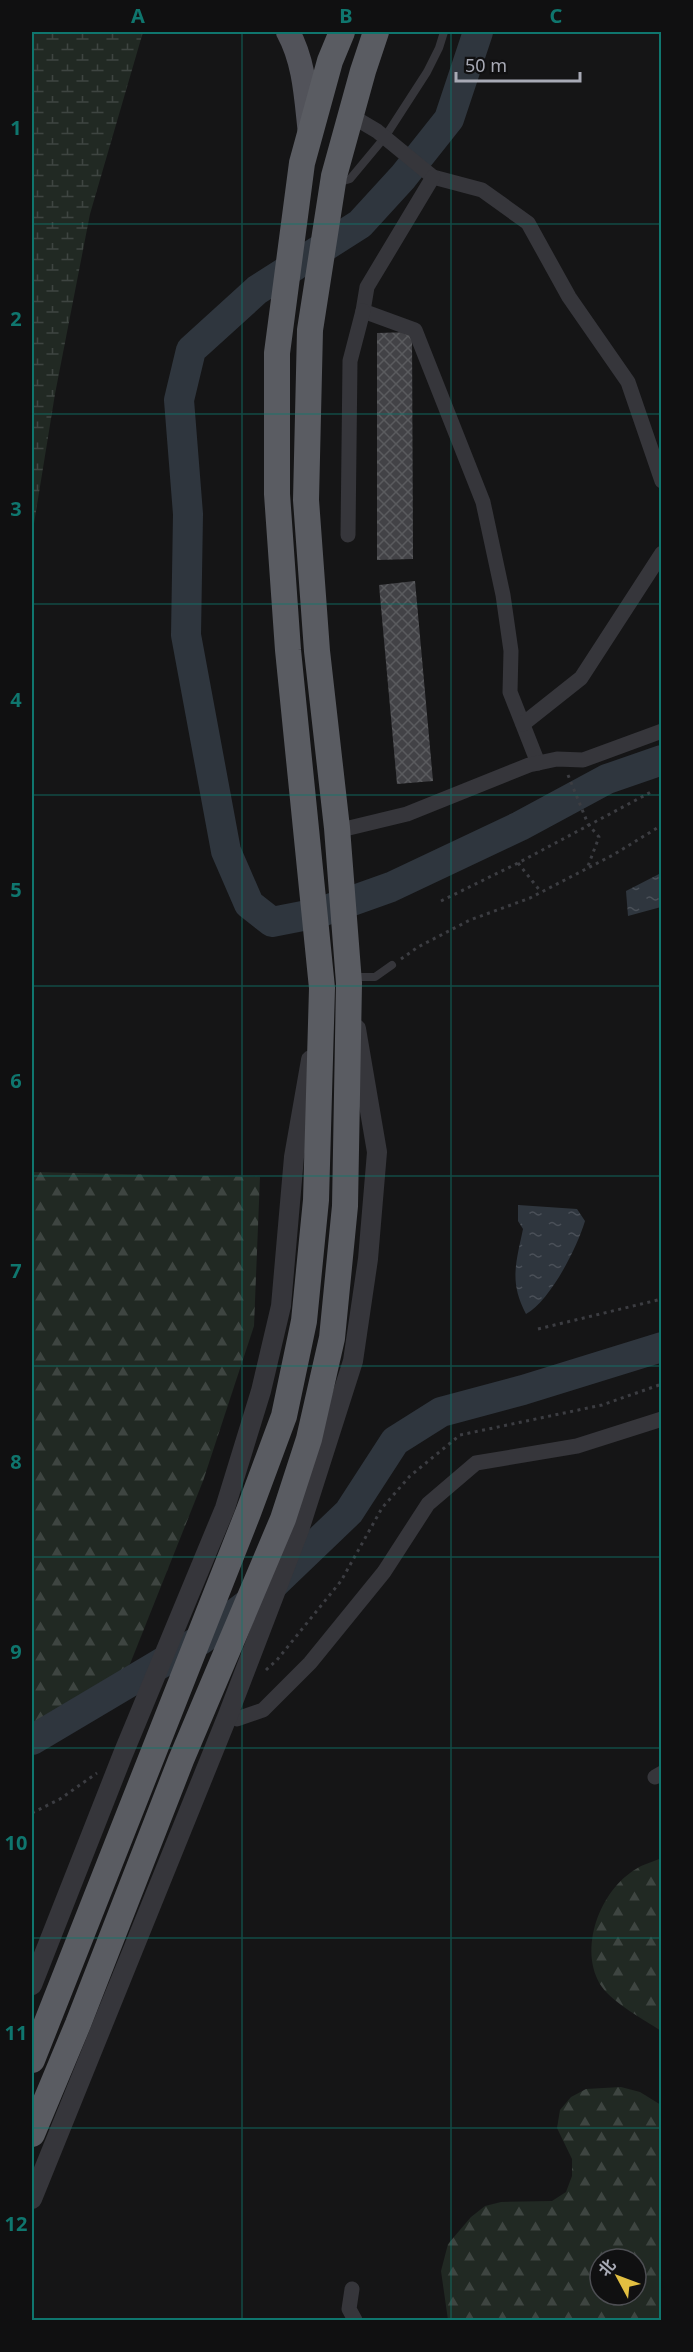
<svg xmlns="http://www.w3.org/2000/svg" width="693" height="2352" font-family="'Noto Sans','Noto Sans SC',sans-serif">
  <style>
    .forest { fill: url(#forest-firs); fill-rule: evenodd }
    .wetland { fill: url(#wetland-marsh) }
    .water { fill: url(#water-ripples) }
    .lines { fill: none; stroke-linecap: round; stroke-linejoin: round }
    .river { stroke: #2f363e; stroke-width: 30 }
    .building { fill: url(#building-cross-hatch) }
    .path { stroke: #3c3d42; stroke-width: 3; stroke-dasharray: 3 4.5; stroke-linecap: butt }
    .service { stroke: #36363b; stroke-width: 8 }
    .minor { stroke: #36363b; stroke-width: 15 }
    .tertiary { stroke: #36363b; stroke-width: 20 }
    .primary { stroke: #52535a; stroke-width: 24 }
    .trunk { stroke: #5a5c62; stroke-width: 26 }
    .grid { fill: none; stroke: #0f766e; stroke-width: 1.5; stroke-opacity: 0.55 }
    .neatline { fill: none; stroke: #0f766e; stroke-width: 2 }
    .grid-label { font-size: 20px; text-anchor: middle; font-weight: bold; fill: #0f766e }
  </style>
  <defs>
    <pattern id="forest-firs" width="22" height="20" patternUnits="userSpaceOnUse" patternTransform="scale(1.5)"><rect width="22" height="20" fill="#212923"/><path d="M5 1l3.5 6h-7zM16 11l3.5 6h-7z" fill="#3e4541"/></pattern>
    <pattern id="wetland-marsh" width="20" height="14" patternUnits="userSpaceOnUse" patternTransform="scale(1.5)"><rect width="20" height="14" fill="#212923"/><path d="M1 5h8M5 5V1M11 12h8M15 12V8" fill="none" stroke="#3e4541"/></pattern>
    <pattern id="water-ripples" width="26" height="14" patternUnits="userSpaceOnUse" patternTransform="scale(1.5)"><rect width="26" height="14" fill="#2f363e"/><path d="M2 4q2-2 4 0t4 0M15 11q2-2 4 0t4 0" fill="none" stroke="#4a5058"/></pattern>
    <pattern id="building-cross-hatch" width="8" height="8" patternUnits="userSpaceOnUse" patternTransform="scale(1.5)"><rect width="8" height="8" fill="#424246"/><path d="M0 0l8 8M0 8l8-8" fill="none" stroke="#5a5b5e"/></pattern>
  </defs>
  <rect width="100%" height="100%" fill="#151516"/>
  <!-- forest -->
  <g class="forest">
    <path d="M32,1172L260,1177L254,1326L203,1481L130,1664L32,1737Z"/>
    <path d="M661,1858V2031C645,2020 613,2003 602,1987C577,1950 600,1890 636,1869C643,1864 653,1862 661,1858Z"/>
    <path d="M621,2087L640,2092L661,2105V2320H448L441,2271L448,2244L471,2217L485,2206L501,2202L552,2201L566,2192L572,2176V2159L557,2128L560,2110L571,2097L586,2089ZM600,2259H636V2295H600Z"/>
  </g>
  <!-- wetland -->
  <path class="wetland" d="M32,32H143L90,214L55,394L32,536Z"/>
  <!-- water -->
  <g class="water">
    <path d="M661,873V907L628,916L626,891Z"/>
    <path d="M518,1205L577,1209L585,1221C577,1248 550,1301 526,1314C509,1282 516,1263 523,1229L518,1221Z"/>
  </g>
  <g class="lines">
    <!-- river -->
    <g class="river">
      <path d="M478,32L449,119L403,177L360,224L257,290L191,350L179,400L188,514L186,635L226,851L249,904L272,922L318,913L391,887L520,826L607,779L662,760"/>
      <path d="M32,1740L202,1639L275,1583L349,1512L395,1441L441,1412L523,1390L662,1347"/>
    </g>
  </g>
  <!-- building -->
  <g class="building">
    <path d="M412,332L413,559L377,560V333Z"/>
    <path d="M415,581L433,781L397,784L379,585Z"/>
  </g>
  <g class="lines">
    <!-- path -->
    <g class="path">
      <path d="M568,775L588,824L599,837L588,866"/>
      <path d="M518,863L541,892"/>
      <path d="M441,901L518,863L651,792"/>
      <path d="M401,959L418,947L470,920L530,898L613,855L662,825"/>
      <path d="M538,1329L662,1299"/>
      <path d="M266,1670L277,1660L341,1581L382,1508L410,1476L460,1435L602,1405L662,1384"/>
      <path d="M32,1813L60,1799L97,1773"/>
    </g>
    <!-- service -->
    <g class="service">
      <path d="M337,183L350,179L385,137L427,72L439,48L444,32"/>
      <path d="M353,977H375L392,965"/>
    </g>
    <!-- minor -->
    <g class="minor">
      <path d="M350,115L377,131L433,177L482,190L528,223L569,297L628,382L662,481"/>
      <path d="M433,177L367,287L363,311L415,330L483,502L503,595L511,651L510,692L538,763"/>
      <path d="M348,535L350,361L363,311"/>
      <path d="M523,724L581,678L662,553"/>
      <path d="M337,828H349L407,814L529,765L557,759L583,760L662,731"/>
      <path d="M228,1715L237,1719L263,1710L310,1663L384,1572L428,1504L476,1463L577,1446L662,1419"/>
      <path d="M655,1777L662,1773"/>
      <path d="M352,2289L349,2309L355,2320"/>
    </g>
    <!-- tertiary -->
    <g class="tertiary">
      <path d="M32,1985L123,1754L225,1508L261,1391L281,1306L294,1157L311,1060"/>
      <path d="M32,2199L228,1715L299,1530L353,1361L368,1259L377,1152L356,1029"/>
    </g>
    <!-- primary -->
    <path class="primary" d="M288,32C305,63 306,99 310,134"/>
    <!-- trunk -->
    <g class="trunk">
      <path d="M32,2060L248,1513L284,1416L304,1321L316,1200L322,988L288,650L277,494V353L302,163L330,61L342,32"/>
      <path d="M32,2134L78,2024L181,1760L283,1519L309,1439L332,1338L345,1206L349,983L337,828L317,651L306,500L310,330L334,176L363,71L376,32"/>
    </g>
  </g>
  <!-- grid -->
  <path class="grid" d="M242,32V2320M451,32V2320M32,224H662M32,414H662M32,604H662M32,795H662M32,986H662M32,1176H662M32,1366H662M32,1557H662M32,1748H662M32,1938H662M32,2128H662"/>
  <!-- border -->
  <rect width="693" height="2352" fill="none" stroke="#101011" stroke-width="66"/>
  <!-- north arrow -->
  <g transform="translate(618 2277) rotate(311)"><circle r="28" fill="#101011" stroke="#4d4e53" stroke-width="1.5"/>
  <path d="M0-4.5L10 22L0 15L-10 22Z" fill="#e2bf41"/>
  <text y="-9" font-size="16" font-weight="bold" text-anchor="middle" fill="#a8aab5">北</text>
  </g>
  <!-- scale -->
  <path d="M456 72v9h124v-9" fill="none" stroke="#a8aab5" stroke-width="3"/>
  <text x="465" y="72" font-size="18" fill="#a8aab5" stroke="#101011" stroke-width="4.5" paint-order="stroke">50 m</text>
  <rect x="33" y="33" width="627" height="2286" class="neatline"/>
  <g class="grid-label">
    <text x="138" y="23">A</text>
    <text x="346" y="23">B</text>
    <text x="556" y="23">C</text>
    <text x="16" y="135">1</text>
    <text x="16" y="326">2</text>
    <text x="16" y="516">3</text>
    <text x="16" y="707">4</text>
    <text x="16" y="897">5</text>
    <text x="16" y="1088">6</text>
    <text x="16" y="1278">7</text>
    <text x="16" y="1469">8</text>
    <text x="16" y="1659">9</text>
    <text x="16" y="1850">10</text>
    <text x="16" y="2040">11</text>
    <text x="16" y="2231">12</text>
  </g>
</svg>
